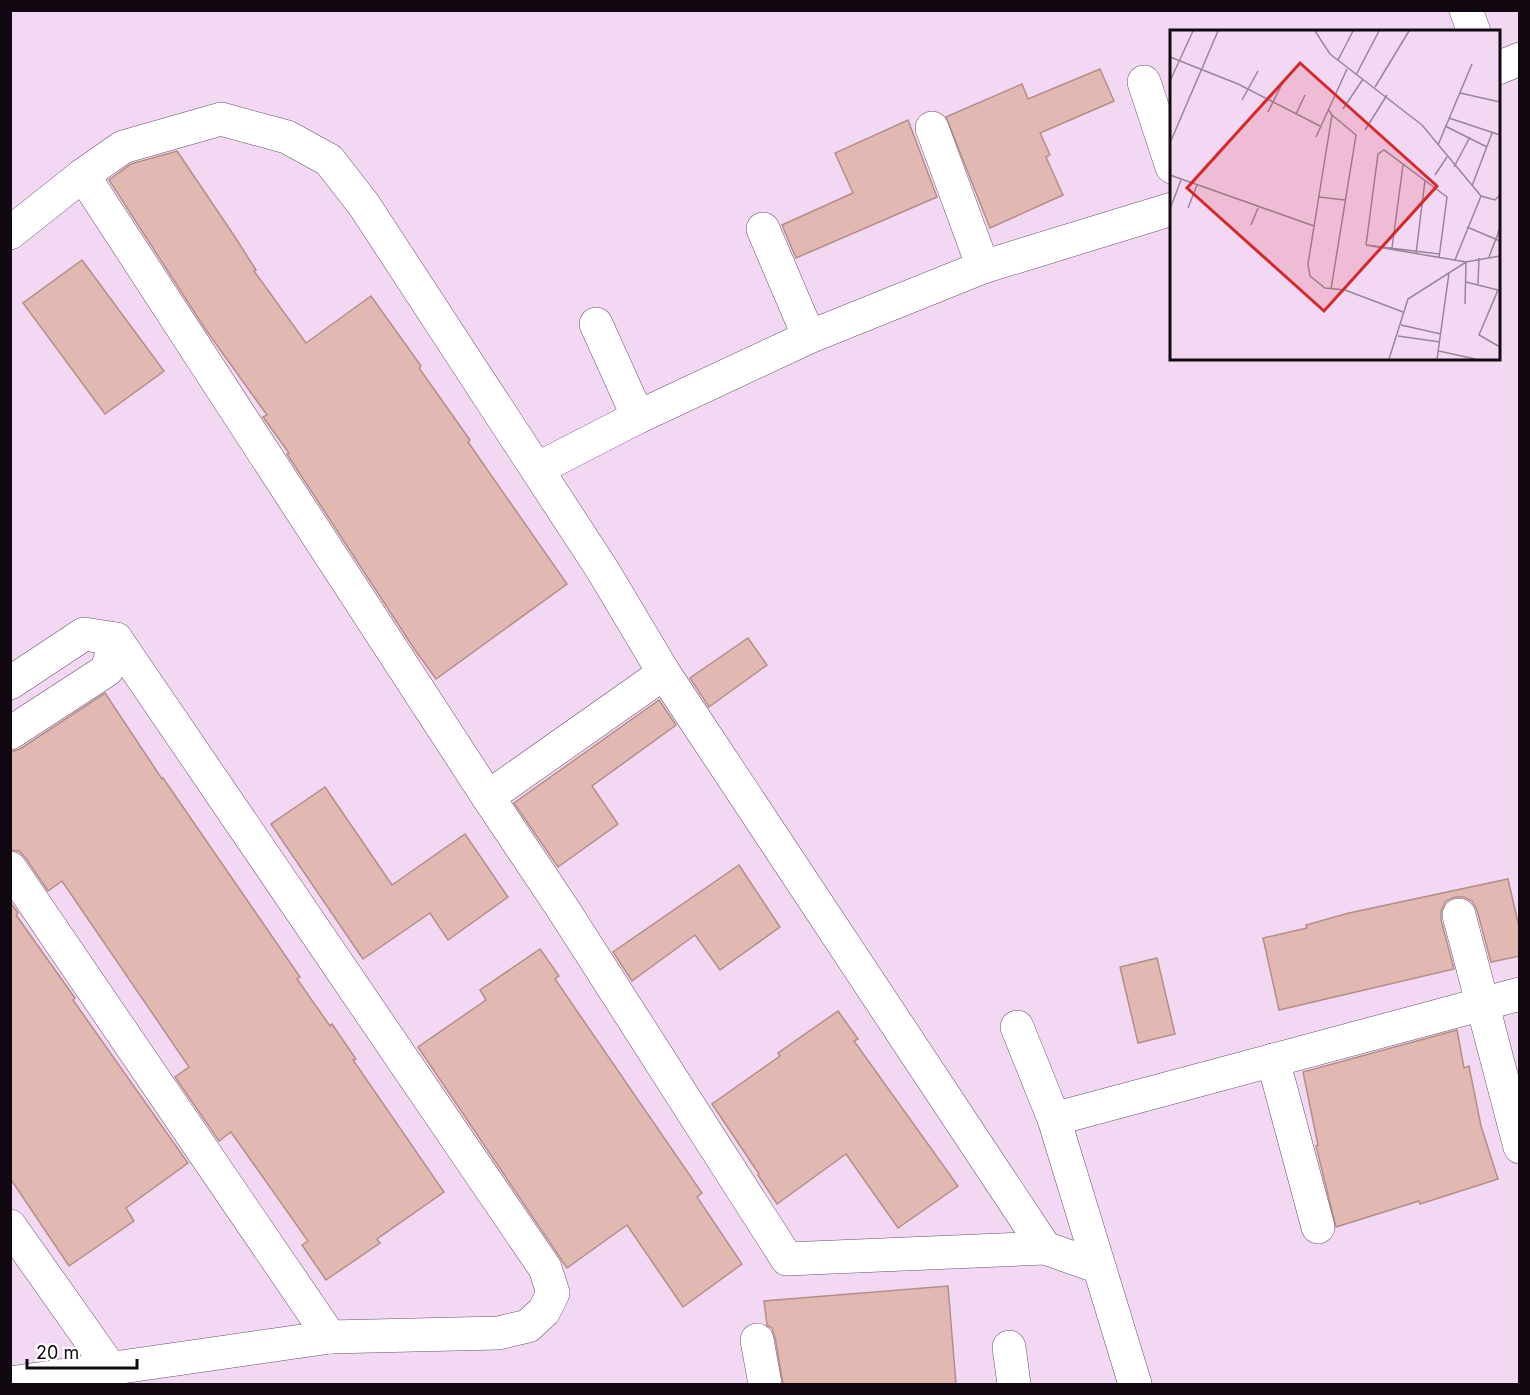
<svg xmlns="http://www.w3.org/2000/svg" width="1530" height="1395" font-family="Inter,sans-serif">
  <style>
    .building { fill: #e1b9b2; stroke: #b38e87; stroke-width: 1.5 }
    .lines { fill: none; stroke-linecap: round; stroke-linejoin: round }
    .minor-casing { stroke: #665068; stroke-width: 34 }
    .minor { stroke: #fff; stroke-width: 33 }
    .inset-road { fill: none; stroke: #998599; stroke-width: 1.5 }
    .view { fill: #d62828; fill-opacity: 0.15; stroke: #d62828; stroke-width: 3 }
    .inset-edge { fill: none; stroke: #110811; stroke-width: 3 }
  </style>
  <rect width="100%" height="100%" fill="#f3d8f4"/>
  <!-- building -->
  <g class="building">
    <path d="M1100,69L1114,101L1040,133L1050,155L1046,157L1063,195L990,228L946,117L1022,84L1028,99Z"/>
    <path d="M908,120L937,197L796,258L782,225L853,193L835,153Z"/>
    <path d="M177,151L235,237L256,270L254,271L306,343L371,296L421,366L419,368L470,440L468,442L567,584L436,679L415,650L287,454L289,453L263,417L267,415L206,330L109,180L131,164Z"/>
    <path d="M82,260L164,371L105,414L23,303Z"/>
    <path d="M748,638L767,665L709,707L690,678Z"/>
    <path d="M105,693L162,779L163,778L300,977L297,979L330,1026L332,1024L356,1059L353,1060L444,1192L377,1239L380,1243L326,1280L302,1245L308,1241L231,1132L219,1141L175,1077L189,1067L62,881L48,891L25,857L19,851L10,850V752L20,749Z"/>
    <path d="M659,700L676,725L592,786L618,824L558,867L514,803Z"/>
    <path d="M325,787L392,885L465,834L508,897L448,940L430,913L363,959L271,824Z"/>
    <path d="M739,865L780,927L720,970L695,935L632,981L613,952Z"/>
    <path d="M1508,879L1520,931V956L1491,962L1477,910L1472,901L1464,897H1455L1446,901L1441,911V920L1454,969L1279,1010L1263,938L1307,928L1306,925L1349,913Z"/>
    <path d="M10,902L18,913L16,915L75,998L73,1000L188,1163L126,1208L134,1221L69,1266L10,1178Z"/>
    <path d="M540,949L559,976L555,979L702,1193L697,1197L742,1264L683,1307L627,1225L567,1268L418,1047L486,1000L480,990Z"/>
    <path d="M1157,958L1175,1034L1138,1043L1120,967Z"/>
    <path d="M838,1011L858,1039L854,1041L958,1186L898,1228L846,1154L777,1204L758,1175L759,1174L712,1104L780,1056L778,1053Z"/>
    <path d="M1457,1030L1464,1068L1469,1066L1481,1126L1498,1179L1420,1204L1419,1201L1336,1227L1316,1146L1318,1145L1303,1072Z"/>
    <path d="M948,1286L956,1384H783L775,1337L772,1328L767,1325L764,1301Z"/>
  </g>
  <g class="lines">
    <!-- minor casing -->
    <g class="minor-casing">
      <g id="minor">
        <path d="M1466,10L1474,32"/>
        <path d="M1498,68L1520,59"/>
        <path d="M1144,82L1172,167"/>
        <path d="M932,128L983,267"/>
        <path d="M83,175L488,797L563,909L787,1259L1045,1248"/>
        <path d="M763,229L809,337"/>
        <path d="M10,233L83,175L123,147L221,119L287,137L329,160L364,205L602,569L664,673L1045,1248L1099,1267"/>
        <path d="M596,324L638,417"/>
        <path d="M537,469L638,417L809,337L983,267L1172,209"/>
        <path d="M10,683L84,634L116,639L545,1268L553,1293L544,1311L528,1326L498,1333L330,1337L10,1383"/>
        <path d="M10,733L107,670L116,639"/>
        <path d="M488,797L664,673"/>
        <path d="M10,868L330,1337"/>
        <path d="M1459,915L1520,1147"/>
        <path d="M1017,1027L1054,1119L1135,1384"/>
        <path d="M1273,1060L1318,1227"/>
        <path d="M1054,1119L1520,994"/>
        <path d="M10,1226L111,1369"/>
        <path d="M757,1340L765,1384"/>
        <path d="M1009,1347L1014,1384"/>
      </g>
    </g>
    <!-- minor -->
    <use href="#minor" class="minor"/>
  </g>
  <!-- overview -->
  <g transform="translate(1170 30)">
    <rect width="330" height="330" fill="#f3d8f4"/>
    <path class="inset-road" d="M145,1L160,24L252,95L311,166L325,170L330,165M0,27L68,54L150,96M168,30L183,1M186,45L209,1M0,51L23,1M205,57L239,1M290,63L330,72M72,70L88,41M158,79L162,85L138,234L140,246L155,258L175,260L233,282M173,79L193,49M98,82L113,52M126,84L135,65M279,88L330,105M275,96L317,117M195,100L217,65M146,107L177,39M0,113L48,1M268,115L302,34M284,137L300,107M0,145L144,196M265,145L277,127M302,156L322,103M149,167L175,170M18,178L27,155M0,179L11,150M81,195L88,178M297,197L330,211M196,215L208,124L214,120L277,167L269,228M196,215L296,232L295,274M196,215L269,224M222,218L233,135M246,224L255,150M319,227L330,198M285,230L311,166M296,252L328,260L309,305L330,317M308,254L309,228M161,259L186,105L162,85M231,295L271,304M228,306L270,312M269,321L305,329M219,329L238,269L296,232L330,226M267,329L279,243"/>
    <path class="view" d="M130,33L267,156L154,281L17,158Z"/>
    <rect width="330" height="330" class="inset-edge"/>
  </g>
  <!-- border -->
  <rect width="1530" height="1395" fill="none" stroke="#110811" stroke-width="24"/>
  <!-- scale -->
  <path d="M27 1359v9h110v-9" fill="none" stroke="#110811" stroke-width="3"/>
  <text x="36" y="1359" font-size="18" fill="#110811" stroke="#ffffff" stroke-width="4.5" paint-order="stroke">20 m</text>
</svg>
